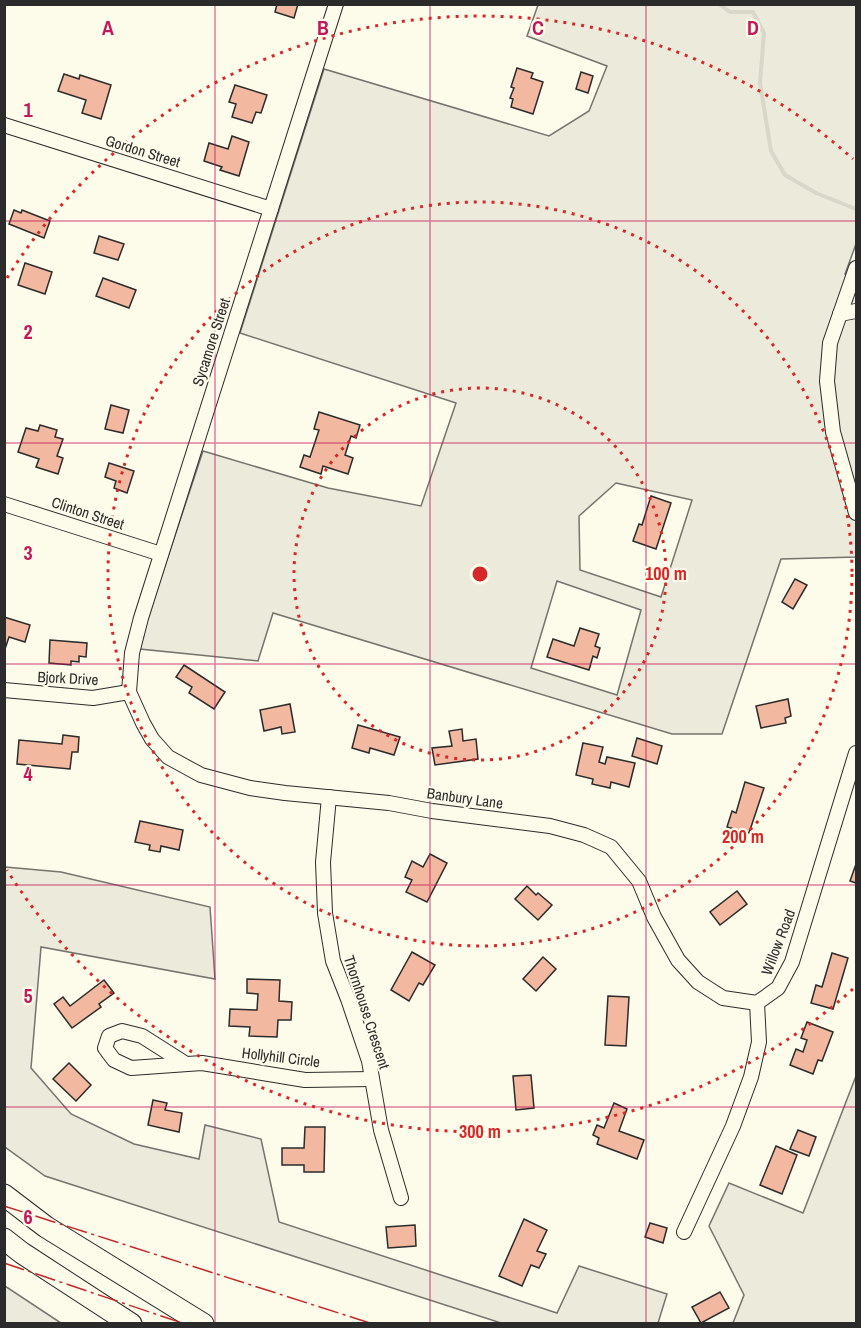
<svg xmlns="http://www.w3.org/2000/svg" width="861" height="1328" font-family="'Archivo Narrow',sans-serif">
  <style>
    .green { fill: #ecebdb; stroke: #74746e; stroke-width: 1.5; fill-rule: evenodd }
    .lines { fill: none; stroke-linecap: round; stroke-linejoin: round }
    .stream { stroke: #d8d7c9; stroke-width: 4 }
    .building { fill: #f2b8a0; stroke: #2b2b2b; stroke-width: 1.5 }
    .minor-casing { stroke: #2b2b2b; stroke-width: 16 }
    .highway-casing { stroke: #2b2b2b; stroke-width: 23 }
    .minor { stroke: #fdfbea; stroke-width: 14 }
    .highway { stroke: #fdfbea; stroke-width: 21 }
    .power { stroke: #c62828; stroke-width: 1.5; stroke-dasharray: 21 4.5 3 4.5; stroke-linecap: butt }
    .grid { fill: none; stroke: #c2185b; stroke-width: 1.5; stroke-opacity: 0.55 }
    .ring { fill: none; stroke: #d62828; stroke-width: 3; stroke-dasharray: 3 6 }
    .labels { text-anchor: middle; dominant-baseline: central; stroke-width: 4.5; stroke-linejoin: round; paint-order: stroke }
    .street-label { font-size: 15px; fill: #2b2b2b; stroke: #fdfbea }
    .grid-label { font-size: 20px; text-anchor: middle; font-weight: bold; fill: #c2185b; stroke: #fdfbea; stroke-width: 4.5; stroke-linejoin: round; paint-order: stroke }
    .centre { fill: #d62828; stroke: #fdfbea; stroke-width: 3 }
    .ring-label { font-size: 18px; text-anchor: middle; font-weight: bold; fill: #d62828; stroke: #fdfbea; stroke-width: 4.5; stroke-linejoin: round; paint-order: stroke }
  </style>
  <rect width="100%" height="100%" fill="#fdfbea"/>
  <!-- green -->
  <g class="green">
    <path d="M538,5H856V244L845,274L856,286V557L781,559L722,734H672L273,613L258,661L140,649L142,635L203,451L328,488L421,506L456,403L240,333L324,69L549,136L589,111L607,66L527,36ZM616,483L692,500L661,597L580,570L579,516ZM557,581L641,610L617,695L531,668Z"/>
    <path d="M5,867L61,872L210,907L215,979L41,947L31,1068L71,1114L134,1144L199,1159L205,1125L261,1139L279,1222L557,1313L579,1266L667,1294L658,1323H501L45,1176L5,1147Z"/>
    <path d="M856,1076V1323H733L744,1295L709,1226L729,1183L803,1213Z"/>
    <path d="M4,1286H5L61,1323H5Z"/>
  </g>
  <g class="lines">
    <!-- stream -->
    <path class="stream" d="M719,4L730,12H753L764,33L760,83L771,151L785,175L816,193L856,209"/>
  </g>
  <!-- building -->
  <g class="building">
    <path d="M277,4H298L294,18L275,12Z"/>
    <path d="M517,68L533,73L531,78L543,82L533,114L511,107L513,99L510,98L514,88L511,87Z"/>
    <path d="M581,72L593,76L588,93L576,89Z"/>
    <path d="M64,74L79,79L80,75L111,85L101,119L82,113L86,100L58,91Z"/>
    <path d="M235,85L267,95L261,113L256,112L252,123L232,117L236,104L229,102Z"/>
    <path d="M232,136L249,142L239,176L220,170L222,167L204,161L209,143L228,149Z"/>
    <path d="M14,210L21,213L22,210L50,221L44,238L9,224Z"/>
    <path d="M99,236L124,244L118,260L94,253Z"/>
    <path d="M25,263L52,272L45,294L18,285Z"/>
    <path d="M103,278L136,290L129,308L96,296Z"/>
    <path d="M111,405L129,410L123,433L105,429Z"/>
    <path d="M319,412L360,425L356,438L351,436L345,455L353,458L348,474L323,466L321,474L300,467L304,455L310,457L319,430L314,429Z"/>
    <path d="M40,425L57,430L55,437L63,439L57,456L63,458L58,474L36,467L39,459L18,452L26,428L38,431Z"/>
    <path d="M109,463L134,471L127,493L114,488L116,481L105,477Z"/>
    <path d="M651,496L671,503L656,549L633,541L639,524L642,525Z"/>
    <path d="M795,579L807,585L793,609L782,602Z"/>
    <path d="M4,617L30,625L25,642L9,637L4,652Z"/>
    <path d="M580,628L599,634L595,646L600,648L597,658L593,656L589,670L547,657L553,639L574,646Z"/>
    <path d="M50,640L87,643L86,657L79,656V662L71,661V665L49,663Z"/>
    <path d="M184,665L225,692L214,709L189,693L192,687L176,677Z"/>
    <path d="M788,699L791,716L785,718L786,723L761,728L756,706Z"/>
    <path d="M290,704L295,732L282,734L281,727L264,731L260,710Z"/>
    <path d="M358,725L400,737L394,755L370,748L369,753L352,748Z"/>
    <path d="M462,729L463,741L476,739L478,759L435,765L432,748L452,746L449,731Z"/>
    <path d="M63,735L79,737L78,752H72L70,769L17,764L19,740L62,744Z"/>
    <path d="M637,738L662,746L657,764L632,756Z"/>
    <path d="M583,743L603,747L599,762L605,764L607,757L635,763L629,787L611,782L610,788L592,784L593,779L576,775Z"/>
    <path d="M745,782L764,788L749,833L727,827L732,811L736,813Z"/>
    <path d="M140,821L183,830L179,850L161,846L160,852L149,850L150,845L135,842Z"/>
    <path d="M430,854L447,863L427,902L406,892L412,880L405,877L412,861L423,867Z"/>
    <path d="M856,864V883L850,881Z"/>
    <path d="M527,886L536,895L538,893L552,905L538,920L515,899Z"/>
    <path d="M737,891L747,904L720,925L710,912Z"/>
    <path d="M412,952L435,965L423,985L419,983L409,1001L391,990Z"/>
    <path d="M832,953L848,958L833,1009L811,1003L816,985L822,987Z"/>
    <path d="M543,957L556,969L536,991L523,979Z"/>
    <path d="M247,979L280,980L279,1001L292,1002L291,1020H278L277,1037L249,1036L250,1027L229,1026L230,1009L257,1010L258,994L247,993Z"/>
    <path d="M104,980L114,993L99,1004L101,1007L72,1028L54,1004L63,997L70,1006Z"/>
    <path d="M608,996L629,997L626,1046L605,1045Z"/>
    <path d="M807,1022L833,1032L822,1061L818,1060L813,1074L790,1065L796,1049L803,1052L807,1040L801,1038Z"/>
    <path d="M69,1063L91,1085L76,1101L53,1079Z"/>
    <path d="M531,1075L534,1108L516,1110L513,1076Z"/>
    <path d="M153,1100L167,1103L165,1110L182,1113L179,1132L148,1125Z"/>
    <path d="M614,1103L627,1109L619,1131L644,1140L637,1159L597,1144L599,1138L593,1135L597,1125L604,1128Z"/>
    <path d="M305,1127H325L324,1172H304V1165H282V1148H304Z"/>
    <path d="M798,1130L816,1137L809,1156L790,1149Z"/>
    <path d="M776,1146L797,1155L782,1194L760,1185Z"/>
    <path d="M524,1219L547,1230L537,1251L546,1254L539,1268L531,1265L522,1286L499,1276Z"/>
    <path d="M650,1223L667,1228L663,1243L645,1237Z"/>
    <path d="M415,1225L416,1246L388,1248L386,1227Z"/>
    <path d="M720,1292L729,1308L701,1323L692,1307Z"/>
  </g>
  <g class="lines">
    <!-- minor casing -->
    <g class="minor-casing">
      <g id="minor">
        <path d="M336,4L141,618L132,653L129,692L143,723L152,739L168,757L201,775L250,788L285,793L389,803L432,811L550,826L584,835L611,847L639,881L654,917L678,960L698,982L723,998L757,1003"/>
        <path d="M4,125L271,209"/>
        <path d="M856,268L830,343L827,381L833,432L856,513"/>
        <path d="M840,314L856,311"/>
        <path d="M4,504L161,554"/>
        <path d="M4,690L93,698L129,692"/>
        <path d="M329,797L323,862L325,913L333,961L348,999L369,1061L381,1130L401,1198"/>
        <path d="M186,1064L142,1036L122,1031L109,1036L105,1048L114,1060L131,1068L202,1063L305,1080L372,1079"/>
        <path d="M684,1232L733,1126L751,1077L759,1042L757,1003L778,988L792,962L856,753"/>
      </g>
    </g>
    <!-- highway casing -->
    <g class="highway-casing">
      <g id="highway">
        <path d="M4,1195L46,1227L203,1324"/>
        <path d="M4,1239L22,1253L131,1324"/>
      </g>
    </g>
    <!-- minor -->
    <use href="#minor" class="minor"/>
    <!-- highway -->
    <use href="#highway" class="highway"/>
    <!-- power -->
    <g class="power">
      <path d="M4,1206L373,1324"/>
      <path d="M4,1263L185,1324"/>
    </g>
  </g>
  <!-- grid -->
  <path class="grid" d="M215,4V1324M430,4V1324M646,4V1324M4,221H856M4,443H856M4,664H856M4,885H856M4,1107H856"/>
  <!-- distance rings -->
  <g class="ring">
    <circle cx="480" cy="574" r="186"/>
    <circle cx="480" cy="574" r="372"/>
    <path d="M853 989A558 558 0 0 1 7 870M7 278A558 558 0 0 1 853 159"/>
  </g>
  <g class="labels">
    <!-- street labels -->
    <g class="street-label">
      <text transform="translate(143 151) rotate(17)">Gordon Street</text>
      <text transform="translate(211 342) rotate(-72)">Sycamore Street</text>
      <text transform="translate(88 513) rotate(18)">Clinton Street</text>
      <text transform="translate(68 678) rotate(3)">Bjork Drive</text>
      <text transform="translate(465 798) rotate(8)">Banbury Lane</text>
      <text transform="translate(778 942) rotate(-69)">Willow Road</text>
      <text transform="translate(367 1012) rotate(72)">Thornhouse Crescent</text>
      <text transform="translate(281 1057) rotate(7)">Hollyhill Circle</text>
    </g>
  </g>
  <g class="grid-label">
    <text x="108" y="35">A</text>
    <text x="323" y="35">B</text>
    <text x="538" y="35">C</text>
    <text x="753" y="35">D</text>
    <text x="28" y="117">1</text>
    <text x="28" y="339">2</text>
    <text x="28" y="560">3</text>
    <text x="28" y="781">4</text>
    <text x="28" y="1003">5</text>
    <text x="28" y="1224">6</text>
  </g>
  <circle cx="480" cy="574" r="9" class="centre"/>
  <g class="ring-label">
    <text x="666" y="580">100 m</text>
    <text x="743" y="843">200 m</text>
    <text x="480" y="1138">300 m</text>
  </g>
  <!-- border -->
  <rect width="861" height="1328" fill="none" stroke="#2b2b2b" stroke-width="12"/>
</svg>
